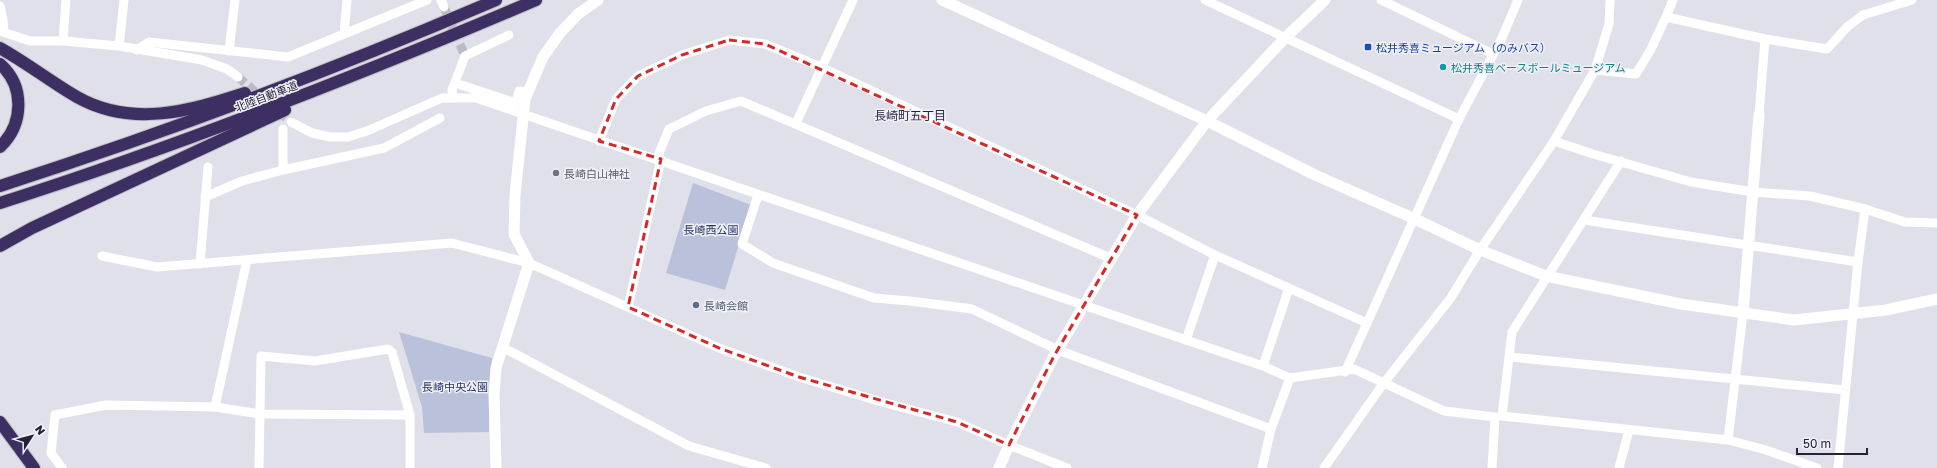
<svg xmlns="http://www.w3.org/2000/svg" width="1937" height="468" font-family="'Golos Text','Noto Sans JP',sans-serif">
  <style>
    .green { fill: #bac1da }
    .lines { fill: none; stroke-linecap: round; stroke-linejoin: round }
    .minor-tunnel { stroke: #bbbac7; stroke-width: 9; stroke-dasharray: 9 4.5; stroke-linecap: butt }
    .motorway-casing { stroke: #bebdc4; stroke-width: 14 }
    .minor { stroke: #fff; stroke-width: 9 }
    .tertiary { stroke: #fff; stroke-width: 11 }
    .motorway { stroke: #3e2f63; stroke-width: 12 }
    .marked { fill: none; stroke: #d62828; stroke-width: 3; stroke-dasharray: 8 5; stroke-linejoin: round }
    .transit-dot { fill: #1a4fb4; stroke: #f0f0f7; stroke-width: 1.5 }
    .culture-dot { fill: #0f9aa8; stroke: #f0f0f7; stroke-width: 1.5 }
    .worship-dot { fill: #6b7280; stroke: #f0f0f7; stroke-width: 1.5 }
    .service-dot { fill: #5c6f8a; stroke: #f0f0f7; stroke-width: 1.5 }
    .labels { text-anchor: middle; dominant-baseline: central; stroke-width: 3; stroke-linejoin: round; paint-order: stroke }
    .transit-label { font-size: 11px; fill: #164399; stroke: #f0f0f7; text-anchor: start }
    .culture-label { font-size: 11px; fill: #0d838f; stroke: #f0f0f7; text-anchor: start }
    .street-label { font-size: 11px; fill: #272239; stroke: #f0f0f7 }
    .worship-label { font-size: 11px; fill: #5b616d; stroke: #f0f0f7; text-anchor: start }
    .park-label { font-size: 11px; fill: #2f366d; stroke: #f0f0f7 }
    .service-label { font-size: 11px; fill: #4e5e75; stroke: #f0f0f7; text-anchor: start }
    .neighbourhood-label { font-size: 12px; fill: #2a1f49; stroke: #f0f0f7 }
  </style>
  <rect width="100%" height="100%" fill="#e0e0ea"/>
  <!-- green -->
  <g class="green">
    <path d="M693,183L751,205L725,290L666,273Z"/>
    <path d="M399,332L492,358L489,432L424,433L422,407Z"/>
  </g>
  <g class="lines">
    <!-- minor-tunnel -->
    <g class="minor-tunnel">
      <path d="M444,7L465,56"/>
      <path d="M238,77L291,122"/>
    </g>
    <!-- motorway casing -->
    <g class="motorway-casing">
      <g id="motorway">
        <path d="M0,48C27,63 51,82 77,97C132,128 190,111 245,93"/>
        <path d="M0,64C25,86 24,124 0,147"/>
        <path d="M0,186C168,132 333,70 496,0"/>
        <path d="M0,203C182,145 360,75 536,0"/>
        <path d="M0,246L32,228L285,110"/>
        <path d="M0,422L34,468"/>
      </g>
    </g>
    <!-- minor -->
    <g class="minor">
      <path d="M441,0L444,7"/>
      <path d="M1205,0L1459,119"/>
      <path d="M1381,0L1493,54"/>
      <path d="M0,6L3,19L4,32"/>
      <path d="M1666,17L1673,0"/>
      <path d="M0,31L30,41H63L119,46L202,60L227,69L238,77"/>
      <path d="M344,34L347,0"/>
      <path d="M63,41L66,0"/>
      <path d="M119,46L124,0"/>
      <path d="M137,50L149,42L288,57L427,0"/>
      <path d="M229,51L235,0"/>
      <path d="M1595,70L1636,74L1650,51L1666,17L1765,39L1827,49L1847,27L1863,15L1912,0"/>
      <path d="M455,83L516,103L519,91L528,92"/>
      <path d="M453,98L452,90L465,56L509,35"/>
      <path d="M1759,115L1765,39"/>
      <path d="M291,122L312,133L330,137H348L367,131L442,98H476L1186,340L1263,366L1290,378L1354,369L1444,411L1495,417L1492,468"/>
      <path d="M796,123L853,0"/>
      <path d="M599,141L616,99L638,76L682,55L729,40L765,44L821,67L1137,215L1215,255L1367,323"/>
      <path d="M1554,141L1593,154L1691,182L1753,192L1810,196L1865,209L1905,222L1937,223"/>
      <path d="M657,158L669,129L706,111L741,101L1110,258"/>
      <path d="M1621,161L1512,332L1502,416L1728,440L1766,450L1817,468"/>
      <path d="M283,170V129"/>
      <path d="M758,195L742,244L773,263L874,298L910,301L972,309L1058,350L1271,429"/>
      <path d="M205,197L242,181L283,170L384,148L440,118"/>
      <path d="M1584,220L1858,262"/>
      <path d="M102,256L157,267L452,243L529,263L719,348L799,377L878,401L957,422L1009,445L1067,468"/>
      <path d="M200,264L208,167"/>
      <path d="M628,307L661,159"/>
      <path d="M1186,340L1215,255"/>
      <path d="M502,347L689,446L766,468"/>
      <path d="M1510,357L1845,390"/>
      <path d="M1263,366L1289,288"/>
      <path d="M1345,372L1459,119L1501,40L1518,0"/>
      <path d="M215,407L247,260"/>
      <path d="M1728,440L1743,313"/>
      <path d="M62,468L51,453L55,415L106,405L215,407L260,414L410,415"/>
      <path d="M259,468L261,356L315,361L388,349L392,352L410,415V468"/>
      <path d="M1262,468L1271,429L1290,378"/>
      <path d="M1324,468L1383,384L1450,299L1480,250L1554,141L1595,70L1609,24L1610,0"/>
      <path d="M1619,468L1629,430"/>
      <path d="M1838,468L1858,262L1865,209"/>
    </g>
    <!-- tertiary -->
    <g class="tertiary">
      <path d="M942,0L1207,121L1315,175L1415,219L1480,250L1546,276L1681,304L1794,320L1886,310L1937,299"/>
      <path d="M1743,313L1759,115"/>
      <path d="M496,468L494,394L496,368L529,263L514,234L515,195L525,99L543,57L560,33L578,14L598,0"/>
      <path d="M999,468L1009,445L1054,356L1137,215L1207,121L1285,38L1325,0"/>
    </g>
    <!-- motorway -->
    <use href="#motorway" class="motorway"/>
  </g>
  <!-- marked area -->
  <path class="marked" d="M729,40L765,44L1137,215L1054,356L1009,445L957,422L799,377L719,348L628,307L661,159L599,141L616,99L638,76L682,55Z"/>
  <!-- markers -->
  <rect class="transit-dot" x="1364" y="43" width="8" height="8" rx="2"/>
  <circle class="culture-dot" cx="1443" cy="67" r="4"/>
  <circle class="worship-dot" cx="556" cy="173" r="4"/>
  <circle class="service-dot" cx="696" cy="305" r="4"/>
  <g class="labels">
    <!-- transit labels -->
    <g class="transit-label">
      <text x="1376" y="47">松井秀喜ミュージアム（のみバス）</text>
    </g>
    <!-- culture labels -->
    <g class="culture-label">
      <text x="1451" y="67">松井秀喜ベースボールミュージアム</text>
    </g>
    <!-- street labels -->
    <g class="street-label">
      <text transform="translate(266 96) rotate(-21)">北陸自動車道</text>
    </g>
    <!-- worship labels -->
    <g class="worship-label">
      <text x="564" y="173">長崎白山神社</text>
    </g>
    <!-- park labels -->
    <g class="park-label">
      <text x="711" y="229">長崎西公園</text>
      <text x="455" y="386">長崎中央公園</text>
    </g>
    <!-- service labels -->
    <g class="service-label">
      <text x="704" y="305">長崎会館</text>
    </g>
    <!-- neighbourhood labels -->
    <g class="neighbourhood-label">
      <text x="910" y="115">長崎町五丁目</text>
    </g>
  </g>
  <!-- north arrow -->
  <g transform="translate(32 436) rotate(54)" stroke="#f0f0f7" stroke-width="3" paint-order="stroke">
  <path d="M0-3L7 15L0 10L-7 15Z" fill="#272239"/>
  <text y="-6" font-size="11" font-weight="bold" text-anchor="middle" fill="#272239">N</text>
  </g>
  <!-- scale -->
  <path d="M1797 448v6h70v-6" fill="none" stroke="#272239" stroke-width="2"/>
  <text x="1803" y="448" font-size="12" fill="#272239" stroke="#f0f0f7" stroke-width="3" paint-order="stroke">50 m</text>
</svg>
